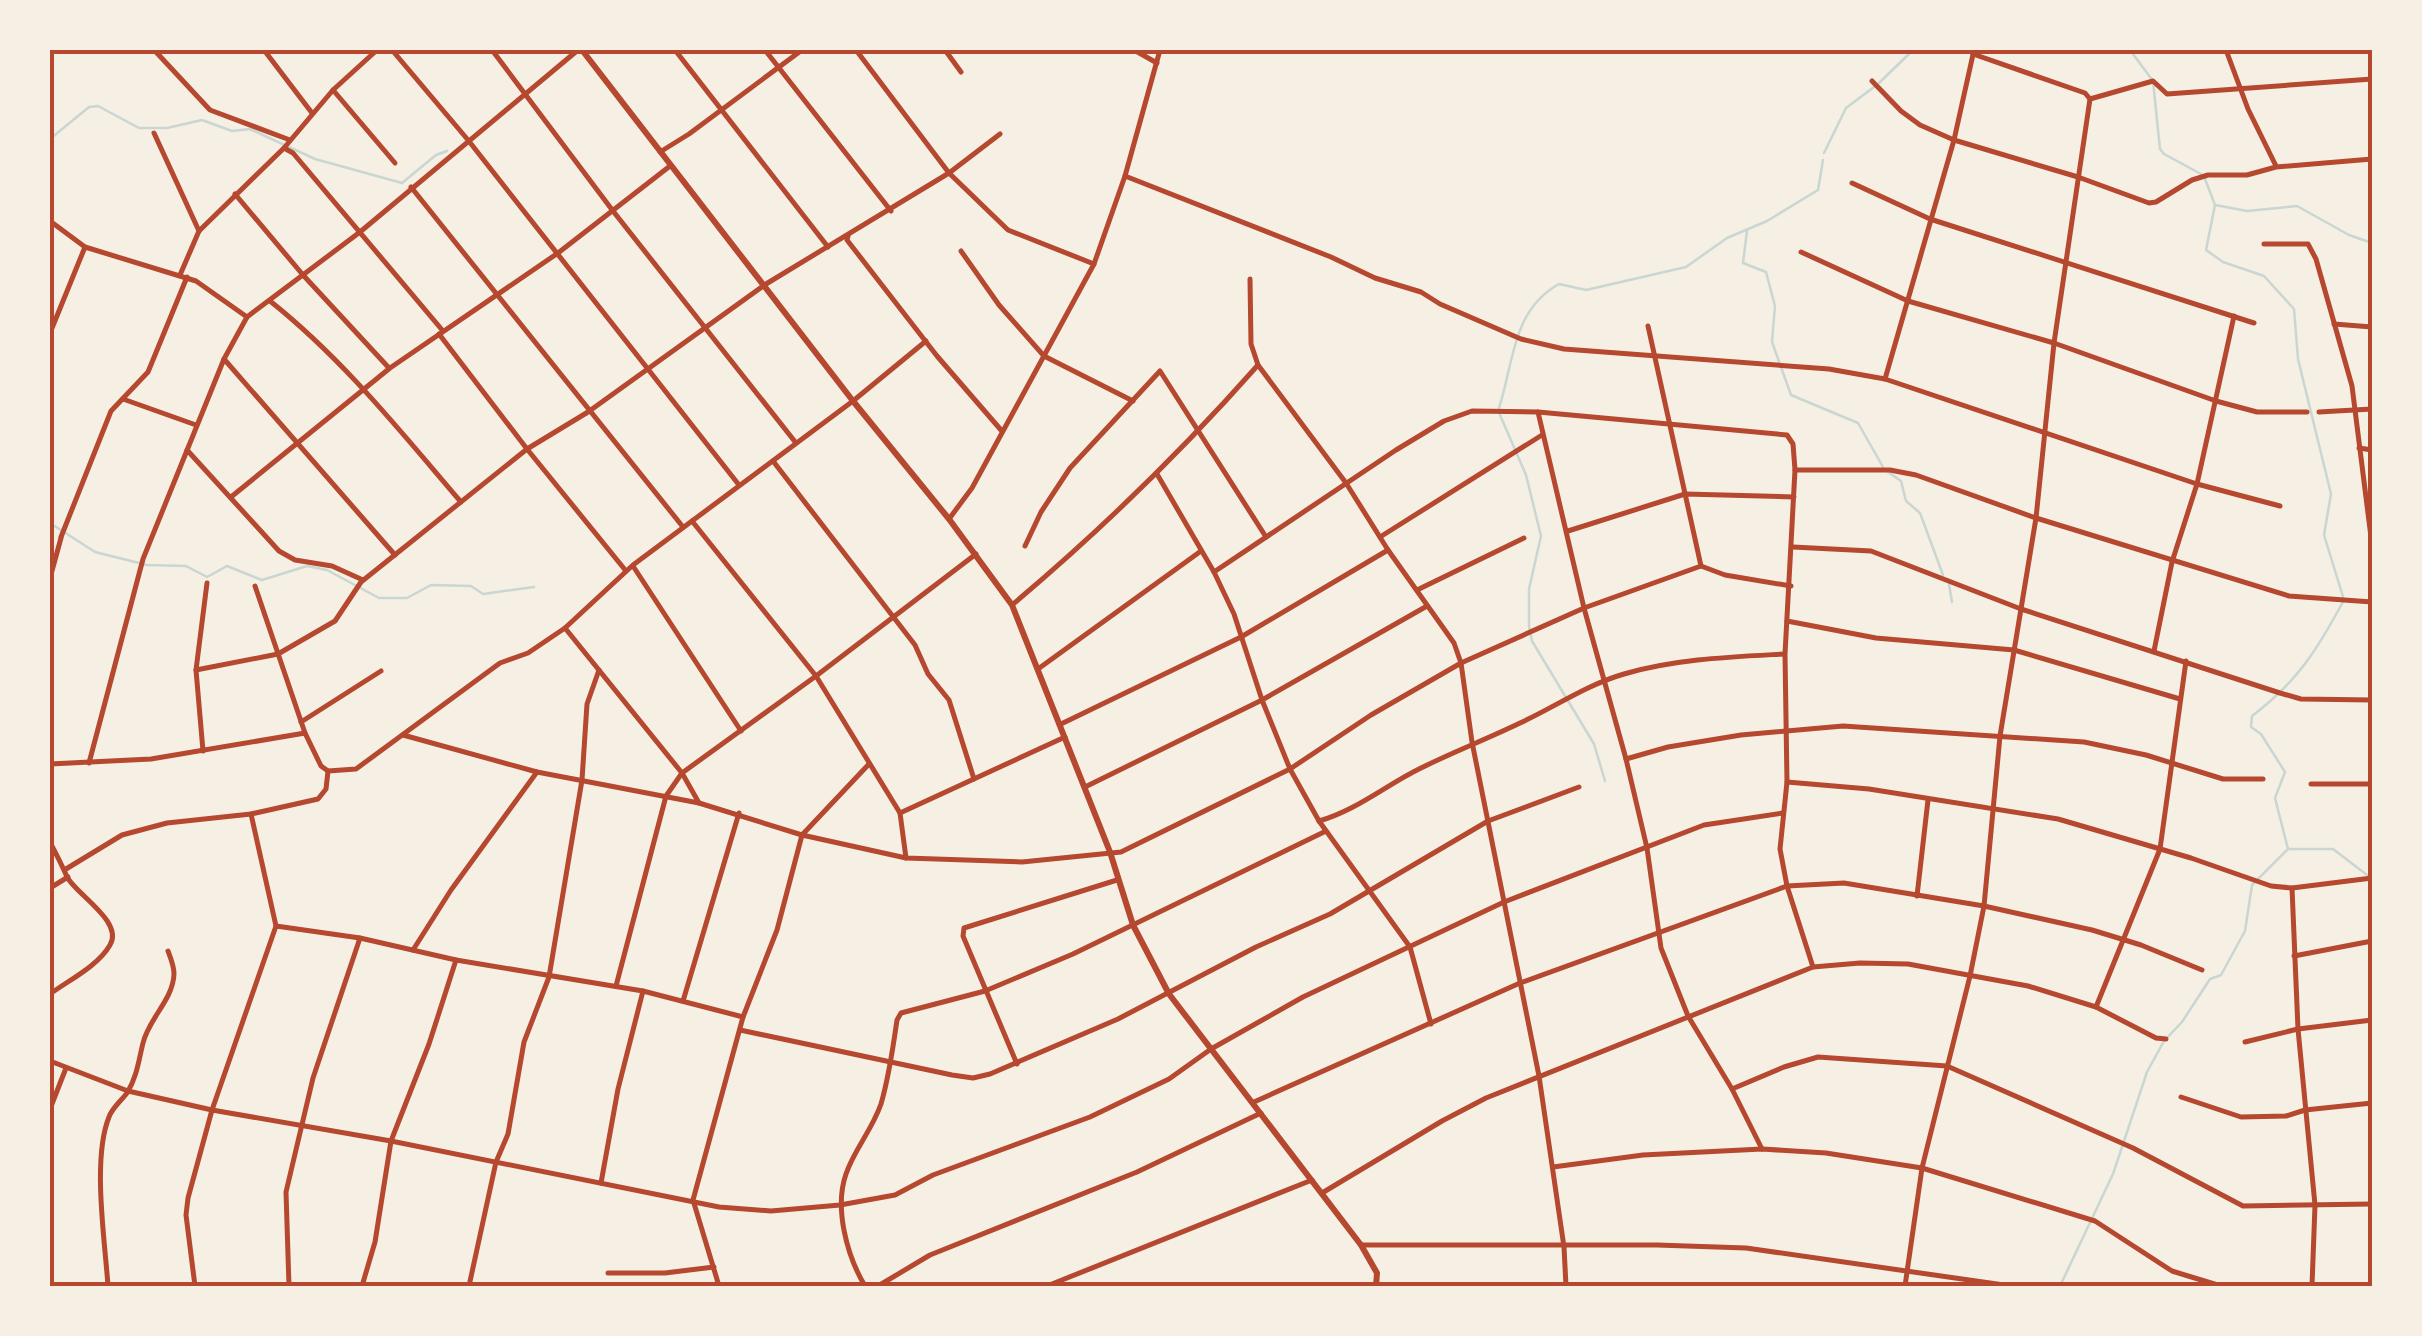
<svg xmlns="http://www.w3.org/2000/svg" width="2422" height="1336" font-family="Raleway,sans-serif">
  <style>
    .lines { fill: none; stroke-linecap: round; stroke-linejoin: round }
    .stream { stroke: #c9d6d2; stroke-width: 2.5 }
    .minor { stroke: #b5482f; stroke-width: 5 }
    .tertiary { stroke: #b5482f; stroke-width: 6 }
    .neatline { fill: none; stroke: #b5482f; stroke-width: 4 }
  </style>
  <rect width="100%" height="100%" fill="#f6efe4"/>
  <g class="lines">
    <!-- stream -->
    <g class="stream">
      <path d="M2130,50L2153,81L2160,149L2164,154L2201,174"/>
      <path d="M1879,83L1913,50"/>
      <path d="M50,139L89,107L98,106L139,128H167L202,120L232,131L250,129L315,159L402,183L436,155L447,151"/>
      <path d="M1824,153L1846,108L1874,87"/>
      <path d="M2205,179L2215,205L2206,250L2223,262L2264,276L2294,309L2298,359L2331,494L2324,535L2344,600C2317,650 2298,681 2252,716L2251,727L2261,734L2285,772L2275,798L2288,849"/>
      <path d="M2215,205L2247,211L2297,206L2349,235L2372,243"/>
      <path d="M1747,231L1743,263L1766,272L1775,306L1772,342L1791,395L1858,423L1883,467"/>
      <path d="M1499,408C1514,362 1512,310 1559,284L1586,290L1686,267L1727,238L1767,221L1818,190L1823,160"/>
      <path d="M1500,415L1526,475L1541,536L1529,589V626L1532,641L1594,744L1605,781"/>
      <path d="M1888,472L1901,481L1906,501L1920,513L1943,575"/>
      <path d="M50,523L95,552L147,565L186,566L207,577L227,566L262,580L307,566L327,570L379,598H407L431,585L471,586L483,594L534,587"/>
      <path d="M1949,584L1952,602"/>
      <path d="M2060,1286L2113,1174L2147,1072L2164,1041L2182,1022L2210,979L2221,975L2245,931L2252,885L2288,849H2333L2371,878"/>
    </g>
    <!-- minor -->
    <g class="minor">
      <path d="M264,50L312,113"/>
      <path d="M392,50L468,140L739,485"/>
      <path d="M492,50L613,211L796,443"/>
      <path d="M675,50L828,247"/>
      <path d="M765,50L891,211"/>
      <path d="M856,50L949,173L1008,230L1094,264"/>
      <path d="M945,50L961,72"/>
      <path d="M1134,50L1157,63"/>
      <path d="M2226,50L2248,109L2276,166"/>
      <path d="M156,52L210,110L290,140"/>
      <path d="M1973,54L2085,93L2090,99"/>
      <path d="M1872,81L1901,111L1920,125L1954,140L2078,177L2149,203L2156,202L2192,180L2208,175H2247L2276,167L2372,159"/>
      <path d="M333,90L395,163"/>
      <path d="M2090,99L2153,81L2167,94L2372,79"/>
      <path d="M154,133L199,231"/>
      <path d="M284,148L293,153L443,331"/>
      <path d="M660,152L689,134L802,50"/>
      <path d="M1125,176L1331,257L1375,278L1421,292L1440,304L1521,339L1564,349L1829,369L1885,379L2197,484L2280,506"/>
      <path d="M1852,183L1930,219L2254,323"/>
      <path d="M411,187L683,527"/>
      <path d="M235,194L303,275L389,368"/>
      <path d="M50,221L85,247L196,281L247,317"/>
      <path d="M848,236L847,240L937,356L1001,430"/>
      <path d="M2264,244H2308L2316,259L2352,386L2372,545"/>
      <path d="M961,251L999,305L1044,356L1133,401"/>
      <path d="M1801,252L1908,301L2054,343L2216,401L2257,412H2307"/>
      <path d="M180,275L199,231L284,148L333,90L377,50"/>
      <path d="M1250,279L1251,344L1258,365L1346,483L1388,550L1454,643L1461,663L1472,742L1539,1076L1564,1247L1566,1286"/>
      <path d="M270,301C343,359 401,432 461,502"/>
      <path d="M2334,324L2372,327"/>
      <path d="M1648,326L1701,566"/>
      <path d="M50,333L85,247"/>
      <path d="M439,334L527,449L626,571"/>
      <path d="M224,359L395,555"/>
      <path d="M1885,379L1954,140L1974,50"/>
      <path d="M123,399L196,425"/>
      <path d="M1538,412L1584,608L1626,759L1647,848L1661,948L1688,1016L1732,1089L1762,1149"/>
      <path d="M2319,412L2372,409"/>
      <path d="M2359,448L2372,450"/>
      <path d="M187,450L279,551L295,560L332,566L363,580"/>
      <path d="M773,461L915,645L928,674L949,700L974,779"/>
      <path d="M1795,470H1890L1916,475L2036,518L2289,596L2372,602"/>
      <path d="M1157,474L1214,572L1234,614L1262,700L1290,769L1319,821L1410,947L1431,1024"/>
      <path d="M231,497L390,368L558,253L670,166"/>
      <path d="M949,519L972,488L1094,264L1125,176L1160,50"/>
      <path d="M692,521L816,676L900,813L906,858"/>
      <path d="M1568,531L1685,494L1794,497"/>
      <path d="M61,537L111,411L148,372L187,277"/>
      <path d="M1380,537L1542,435"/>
      <path d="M1025,546L1041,512L1070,468L1160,371L1266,537"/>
      <path d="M1793,547L1871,551L2021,609L2280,693L2301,699L2372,700"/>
      <path d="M633,566L741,731"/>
      <path d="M1214,572L1396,450L1444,421L1472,411L1538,412L1787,435L1793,444L1795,470L1785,654L1787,782L1780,849L1787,886L1813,967"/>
      <path d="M50,578L61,538"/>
      <path d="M255,586L305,733"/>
      <path d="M1417,590L1524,538"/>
      <path d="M1012,605C1100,531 1182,451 1258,365"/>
      <path d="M1787,621L1876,638L2014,650L2180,699"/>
      <path d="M565,628L682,773L699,803"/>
      <path d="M2154,651L2172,562L2197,484L2234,316"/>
      <path d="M1038,669L1201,551"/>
      <path d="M196,670L278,654L335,621L361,582L527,449L588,412L766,284L949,173L1000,134"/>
      <path d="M301,722L381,671"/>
      <path d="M1061,724L1241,637L1388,550"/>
      <path d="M403,735L537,772L699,803L802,835L906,858L1022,862L1121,852L1290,769L1371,715L1461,663L1584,608L1701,566L1725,575L1791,586"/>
      <path d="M203,751L196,670L207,583"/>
      <path d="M1626,759L1668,747L1741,735L1843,726L2084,742L2146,755L2223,779H2263"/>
      <path d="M89,763L143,559L224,359L247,317L360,232L578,50"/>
      <path d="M50,764L151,759L305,733L321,766L328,771L326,789L318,799L251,814L167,823L122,835L66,869"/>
      <path d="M328,771L356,769L500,663L528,653L565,628L633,565L853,401L926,341"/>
      <path d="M1787,782L1869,789L2058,819L2191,858L2271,886L2292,888L2372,878"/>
      <path d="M2311,784H2372"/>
      <path d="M1085,787L1262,700L1427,606"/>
      <path d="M900,813L1065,737"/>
      <path d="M251,814L276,926"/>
      <path d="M1319,821C1357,810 1386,785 1421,768C1453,752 1487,739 1520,723C1555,707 1586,685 1624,674C1676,659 1730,657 1784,654"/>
      <path d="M50,842C56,854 62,865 67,877C77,895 124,922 110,945C98,966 69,980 50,994"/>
      <path d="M50,888L68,877"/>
      <path d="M2292,888L2298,1029L2315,1205L2312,1286"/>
      <path d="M1917,896L1928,800"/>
      <path d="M413,950L451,890L537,772"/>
      <path d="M2294,956L2372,941"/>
      <path d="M616,986L666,796L682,773L816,676L976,554"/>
      <path d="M683,1001L739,813"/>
      <path d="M2096,1007L2160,849L2186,661"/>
      <path d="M740,1030L952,1075L973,1078L990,1074L1118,1019L1256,947L1330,914L1488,821L1579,787"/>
      <path d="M2245,1042L2298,1029L2372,1020"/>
      <path d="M50,1061L128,1091L212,1110L391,1141L719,1207L771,1211L840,1205L895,1195L933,1175L1090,1117L1169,1079L1211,1049L1303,997L1504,902L1704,825L1783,813"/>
      <path d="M1017,1064L963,936L964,928L1117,880"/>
      <path d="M1732,1089L1784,1067L1818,1057L1947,1066L2133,1148L2243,1206L2372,1204"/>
      <path d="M2181,1097L2241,1117L2286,1116L2305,1110L2372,1103"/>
      <path d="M1254,1102L1520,983L1787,886L1844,883L1984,906L2092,930L2141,945L2202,970"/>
      <path d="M50,1109L66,1068"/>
      <path d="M1553,1167L1643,1155L1762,1149L1826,1153L1922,1168L2095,1221L2172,1271L2221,1286"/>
      <path d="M601,1183L618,1089L643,991"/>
      <path d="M1322,1193L1442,1121L1486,1098L1813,967L1860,963L1908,964L2028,986L2096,1007L2156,1038L2166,1039"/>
      <path d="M1361,1245H1657L1746,1248L2011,1286"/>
      <path d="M608,1273H665L714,1267"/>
      <path d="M108,1286C105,1241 92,1159 109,1117C112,1108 121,1101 127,1093C137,1077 139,1059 143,1043C149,1018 173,1000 174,974C174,966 171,959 168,951"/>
      <path d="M195,1286L186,1215L188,1198L212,1110L276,926L360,938L456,960L643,991L743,1017"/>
      <path d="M289,1286L286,1192L313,1078L360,938"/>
      <path d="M362,1286L375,1242L391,1141L429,1044L456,960"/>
      <path d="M469,1286L496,1162L508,1134L524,1042L549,977L582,780L587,704L599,670"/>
      <path d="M719,1286L693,1200L743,1017L777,930L802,835L869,764"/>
      <path d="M865,1286C847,1256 834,1208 846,1174C854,1150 872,1130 881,1104C889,1077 893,1048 897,1020L901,1013L985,991L1073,954L1326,831"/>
      <path d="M878,1286L930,1255L1137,1172L1261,1113"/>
      <path d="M1047,1286L1312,1180"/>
      <path d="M1905,1286L1922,1168L1970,976L1984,906L2000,736L2036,518L2054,343L2090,99"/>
    </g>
    <!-- tertiary -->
    <path class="tertiary" d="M582,50L853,401L949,519L1012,605L1110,852L1133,925L1169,994L1361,1245L1377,1273L1376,1286"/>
  </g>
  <!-- border -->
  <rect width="2422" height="1336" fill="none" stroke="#f6efe4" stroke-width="105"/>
  <rect x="52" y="52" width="2318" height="1232" class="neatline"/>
</svg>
